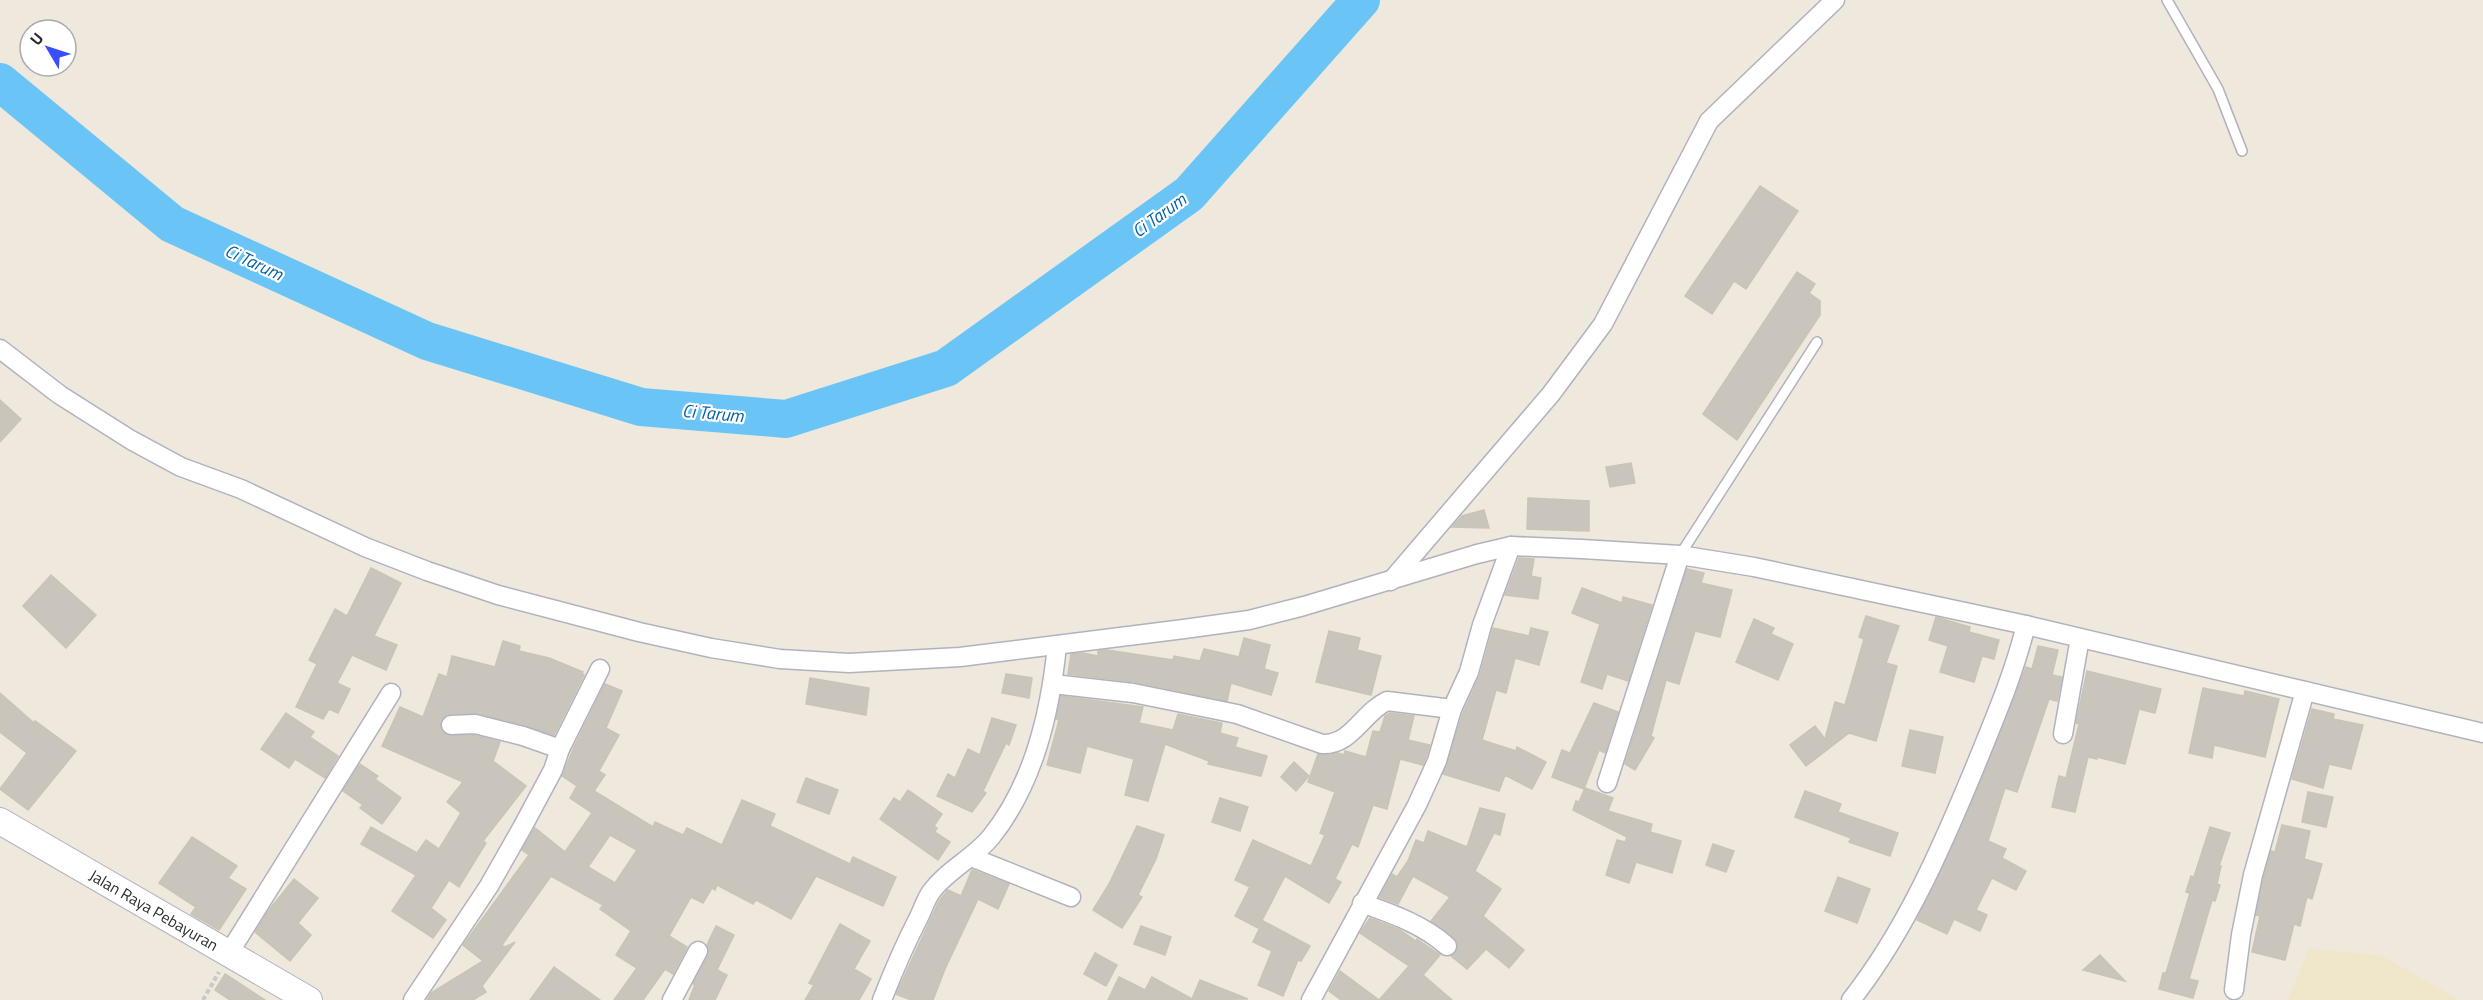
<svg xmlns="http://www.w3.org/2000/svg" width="2483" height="1000" font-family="'Titillium Web',sans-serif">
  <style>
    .education { fill: #f0e7cb }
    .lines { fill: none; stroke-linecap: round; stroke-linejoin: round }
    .river { stroke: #6ac5f6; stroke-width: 38 }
    .building { fill: #c9c5bc; stroke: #cac4b6; stroke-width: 1.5; fill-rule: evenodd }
    .service-casing { stroke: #b1b2c0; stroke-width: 12 }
    .minor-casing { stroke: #b1b2c0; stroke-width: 21 }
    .secondary-casing { stroke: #b1b2c0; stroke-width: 28 }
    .path { stroke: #c8c8c8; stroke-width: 4; stroke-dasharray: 4.5 3; stroke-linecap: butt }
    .service { stroke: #fff; stroke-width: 9 }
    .minor { stroke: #fff; stroke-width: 18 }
    .secondary { stroke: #fff; stroke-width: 26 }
    .labels { text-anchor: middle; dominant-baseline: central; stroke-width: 4.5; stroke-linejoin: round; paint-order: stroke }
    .street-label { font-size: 16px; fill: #2b2b2b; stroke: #fff }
    .water-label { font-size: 18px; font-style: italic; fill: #0561a5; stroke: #fff }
  </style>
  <rect width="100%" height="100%" fill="#eee8dd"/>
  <!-- education -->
  <path class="education" d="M2310,948L2382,956L2460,1000H2287Z"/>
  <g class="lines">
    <!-- river -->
    <path class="river" d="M0,82L172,224L427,341L641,407L786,419L946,368L1189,194L1361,0"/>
  </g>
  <!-- building -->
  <g class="building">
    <path d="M1760,186L1798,211L1746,289L1734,281L1712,314L1685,296Z"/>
    <path d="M1797,272L1815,284L1809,293L1820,301V315L1737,440L1703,414Z"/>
    <path d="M0,400L21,419L0,442Z"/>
    <path d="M1631,463L1635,483L1610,487L1606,467Z"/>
    <path d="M1528,498L1589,501V531L1527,529Z"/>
    <path d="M1484,510L1489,528L1452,527L1462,516Z"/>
    <path d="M1519,558L1534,559L1531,576L1541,578L1538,599L1505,595Z"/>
    <path d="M371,568L401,583L374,636L397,645L386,670L352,655L337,683L350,689L338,713L329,709L323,719L296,707L317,664L309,660L335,609L347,616Z"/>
    <path d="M1687,569L1704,573L1701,583L1732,590L1720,637L1695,631L1679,684L1666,680L1651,736L1654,738L1635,770L1625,764Z"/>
    <path d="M51,575L96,615L66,648L23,606Z"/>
    <path d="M1582,588L1622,603L1623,597L1652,605L1628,681L1607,674L1602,689L1581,682L1600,624L1572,613Z"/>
    <path d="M1866,616L1899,626L1886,663L1897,666L1876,741L1849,733L1806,766L1790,745L1815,726L1825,739L1835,702L1845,705L1864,639L1859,637Z"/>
    <path d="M1936,617L1970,627L1969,632L1999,640L1994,659L1982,656L1974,682L1940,672L1948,646L1929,640Z"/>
    <path d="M1754,619L1774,628L1771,634L1793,644L1778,680L1736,662Z"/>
    <path d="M1493,628L1529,636L1531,628L1548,632L1539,665L1515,658L1506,693L1496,690L1482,740L1516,751L1517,747L1546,762L1532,789L1505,775L1499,791L1443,774L1463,713L1480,675Z"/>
    <path d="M1329,631L1360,638L1357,650L1381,656L1371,695L1316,682Z"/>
    <path d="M1244,638L1270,645L1264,669L1278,673L1271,695L1231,683L1227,701L1135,682L1068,674L1071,654L1082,653L1098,656V651L1107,650L1173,660L1174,656L1200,661L1204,649L1239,657Z"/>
    <path d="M503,641L520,646L519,651L549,658L583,672L582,674L584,675L554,735L477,713L451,714L441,719V730L446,735H474L500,742L493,761L526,786L483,841L486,843L459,887L449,880L431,908L446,920L433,938L392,911L416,875L361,844L371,827L417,853L426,840L439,849L461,813L447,802L463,782L382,746L400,707L423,717L439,674L447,677L452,656L495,667Z"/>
    <path d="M2038,646L2058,650L2052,675L2062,677L2057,701L2049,699L2017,792L2005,788L1988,841L2006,849L2002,858L2026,871L2016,890L1992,878L1976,910L1987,915L1980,931L1954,919L1947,934L1917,920L1972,802L2026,667L2032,669Z"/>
    <path d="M2087,671L2161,689L2155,713L2139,709L2125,764L2097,757V759L2088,757L2075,812L2052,807L2059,776L2066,778L2079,724L2076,723Z"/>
    <path d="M1006,674L1032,678L1029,698L1002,693Z"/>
    <path d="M810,678L869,688L866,715L806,704Z"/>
    <path d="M605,684L622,691L606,728L619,735L599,771L605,775L594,791L653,827L655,822L683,835L687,828L722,845L742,800L775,814L770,826L850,864L853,857L896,877L883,906L816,876L791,919L756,900L753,904L717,885L715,890L712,888L703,903L691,897L669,936L687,947L673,974L665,969L643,1000H614L637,968L616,955L631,931L600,909L603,905L551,876L502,945L505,947L515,942L482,986L486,992L473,1000H427L431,993L483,961L463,945L529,855L522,850L535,828L565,852L592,813L570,798L577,786L562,776L574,747ZM610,835L637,850L615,883L588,867Z"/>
    <path d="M2203,688L2244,696L2245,691L2279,699L2265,757L2214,745L2212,758L2189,753Z"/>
    <path d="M0,693L34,723L35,721L76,751L28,810L0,789L27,753L0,732Z"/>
    <path d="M1061,696L1143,707L1139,723L1173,730L1178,714L1222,723L1220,733L1238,738L1235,747L1267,756L1261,776L1208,764L1209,761L1165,744L1148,801L1125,795L1134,759L1087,746L1080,773L1047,765L1059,720L1056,719Z"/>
    <path d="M1594,703L1618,712L1605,753L1599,750L1584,789L1552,777L1562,750L1570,753Z"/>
    <path d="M2312,709L2334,714L2333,719L2363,725L2351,769L2329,764L2323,788L2292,779Z"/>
    <path d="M286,713L314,732L310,737L338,756L325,778L295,759L289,768L261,749Z"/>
    <path d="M1390,713L1414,716L1408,740L1430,745L1426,757L1423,765L1400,759L1387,809L1373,805L1358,847L1352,844L1335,879L1341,882L1329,903L1285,876L1258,928L1235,916L1250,887L1235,880L1253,840L1311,866L1325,835L1320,833L1335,792L1308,782L1318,754L1338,753L1344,755L1345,751L1366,757L1373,731L1380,732L1385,716Z"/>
    <path d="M992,718L1016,725L1009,745L1006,743L983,791L986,793L972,812L937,796L948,774L955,778L968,749L980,755Z"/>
    <path d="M1910,730L1943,737L1935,773L1902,766Z"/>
    <path d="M1294,762L1309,776L1296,791L1281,777Z"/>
    <path d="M360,764L378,776L375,779L401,798L382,824L360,808L363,805L343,791Z"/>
    <path d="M806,778L838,790L829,814L797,802Z"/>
    <path d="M1585,788L1613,798L1608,811L1652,824L1650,832L1681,841L1672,873L1636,862L1629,883L1606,875L1617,840L1625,842L1627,837L1573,810L1576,801L1579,802Z"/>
    <path d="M908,790L942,814L934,826L937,828L935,832L950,842L938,860L880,819L894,798L900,802Z"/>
    <path d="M1805,791L1841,804L1838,812L1898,833L1890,856L1849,842L1851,838L1795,817Z"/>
    <path d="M2308,792L2333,797L2326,827L2302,822Z"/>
    <path d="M1220,798L1248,807L1240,831L1212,822Z"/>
    <path d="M1480,808L1505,814L1500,835L1494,833L1475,871L1501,889L1483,916L1524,950L1509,968L1486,949L1467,969L1451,956L1458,948L1457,941L1431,921L1450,897L1413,876L1398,904L1380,897L1392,874L1397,877L1408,861L1416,840L1424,843L1428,831L1467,847Z"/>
    <path d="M2282,825L2310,831L2304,859L2322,864L2312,899L2307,897L2300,926L2294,924L2285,960L2252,952L2260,916L2256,915L2264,876L2271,851L2275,852Z"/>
    <path d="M1137,826L1164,835L1156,859L1138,895L1142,897L1122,928L1093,910L1109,884Z"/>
    <path d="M2210,827L2230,833L2219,866H2221L2217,884L2220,885L2215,901L2212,900L2189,979L2198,981L2193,998L2159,989L2163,973H2166L2190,893L2186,892L2191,876L2194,877Z"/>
    <path d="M192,837L237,866L228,878L246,889L219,930L191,914L196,907L159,883Z"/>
    <path d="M1713,844L1734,851L1726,872L1706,865Z"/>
    <path d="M972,870L1009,884L998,909L978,899L945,969L933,1000H911L896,994L939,901L948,890L961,896Z"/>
    <path d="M1838,877L1870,889L1857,923L1825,911Z"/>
    <path d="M294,879L318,898L298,923L311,935L290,961L255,932L269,910Z"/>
    <path d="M1370,918L1400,930L1416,941L1417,939L1440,955L1423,975L1452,1000H1379L1409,966L1360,933Z"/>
    <path d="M1263,921L1310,946L1301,961L1298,960L1283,996L1258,985L1272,951L1253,942Z"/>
    <path d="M840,924L870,941L854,969L871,979L859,1000H805L814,985L809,983Z"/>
    <path d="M716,926L734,935L717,970L727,975L715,1000H689L695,984H693L708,956L707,945Z"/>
    <path d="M1141,926L1171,937L1165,955L1134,944Z"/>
    <path d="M1095,953L1117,965L1106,986L1084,974Z"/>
    <path d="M2100,955L2125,981L2083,970Z"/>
    <path d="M554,967L600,1000H530Z"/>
    <path d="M1340,971L1379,1000H1341L1329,991Z"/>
    <path d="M225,974L265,1000H230L215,990Z"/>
    <path d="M1119,977L1145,990L1152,977L1192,999L1200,980L1248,999L1108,1000Z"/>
  </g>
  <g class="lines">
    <!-- service casing -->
    <g class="service-casing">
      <g id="service">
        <path d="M2167,0L2218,89L2242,151"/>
        <path d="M1680,555L1817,342"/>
      </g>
    </g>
    <!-- minor casing -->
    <g class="minor-casing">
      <g id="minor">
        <path d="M0,349L60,395L131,440L181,467L241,489L365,547L427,571L498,595L639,632L711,648L780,659L849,663L960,657L1184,629L1249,620L1304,606L1477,554L1511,546L1582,549L1680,555L1754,567L2026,625L2483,733"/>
        <path d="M1391,581L1551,394L1603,324L1709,121L1835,0"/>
        <path d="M1053,684L1133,693L1237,714L1322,744C1352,745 1362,713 1387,701L1452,709"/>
        <path d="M451,725L475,724L523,736L560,749"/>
        <path d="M2063,734L2080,638"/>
        <path d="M1607,783L1680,555"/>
        <path d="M971,857L1071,897"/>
        <path d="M1362,903C1392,914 1422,924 1447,946"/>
        <path d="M229,953L391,693"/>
        <path d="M2234,990L2241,935L2253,875L2305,691"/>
        <path d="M413,1000L489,886L523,826L553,770L560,749L600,669"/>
        <path d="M672,1000L698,951"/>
        <path d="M882,1000C893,972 905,944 919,917C923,909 926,899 931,892C947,870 974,858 991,837C1034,783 1050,713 1057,646"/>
        <path d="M1311,1000L1417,805L1437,761L1452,709L1469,672L1482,625L1511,546"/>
        <path d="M1851,1000C1906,930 1941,849 1975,767C1994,720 2014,674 2026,625"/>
      </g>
    </g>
    <!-- secondary casing -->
    <g class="secondary-casing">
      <path id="secondary" d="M0,821L309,1000"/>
    </g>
    <!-- path -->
    <path class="path" d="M203,1000L219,972"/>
    <!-- service -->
    <use href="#service" class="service"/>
    <!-- minor -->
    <use href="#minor" class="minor"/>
    <!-- secondary -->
    <use href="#secondary" class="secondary"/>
  </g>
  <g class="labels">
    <!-- street labels -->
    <g class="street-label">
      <text transform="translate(154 910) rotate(30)">Jalan Raya Pebayuran</text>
    </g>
    <!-- water labels -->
    <g class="water-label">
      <text transform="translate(1159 215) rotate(-36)">Ci Tarum</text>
      <text transform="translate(254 262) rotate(25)">Ci Tarum</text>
      <text transform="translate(713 413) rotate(5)">Ci Tarum</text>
    </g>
  </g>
  <!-- north arrow -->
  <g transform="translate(48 48) rotate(309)"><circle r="28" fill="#ffffff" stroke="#aaaaaa" stroke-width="1.5"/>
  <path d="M0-4.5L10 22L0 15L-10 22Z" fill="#394eff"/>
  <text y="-9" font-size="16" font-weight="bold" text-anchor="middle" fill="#2b2b2b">U</text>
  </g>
</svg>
